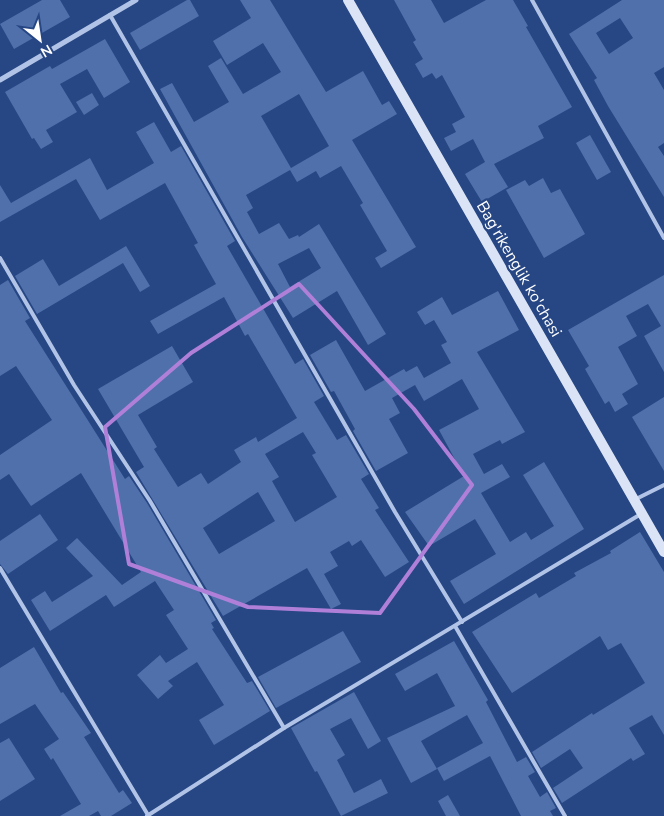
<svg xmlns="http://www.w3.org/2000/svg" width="664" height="816" font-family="'Nunito Sans',sans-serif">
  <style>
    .building { fill: #5070ab; fill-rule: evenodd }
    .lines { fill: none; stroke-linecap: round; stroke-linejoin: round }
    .lane { stroke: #b1c4e7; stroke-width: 4 }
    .street { stroke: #b1c4e7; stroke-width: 5 }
    .secondary { stroke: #dbe4f6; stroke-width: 10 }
    .marked { fill: none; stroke: #b080d9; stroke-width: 4; stroke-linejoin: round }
    .labels { text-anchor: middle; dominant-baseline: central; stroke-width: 4.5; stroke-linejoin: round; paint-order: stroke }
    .street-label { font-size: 16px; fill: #fff; stroke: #274684 }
  </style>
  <rect width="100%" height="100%" fill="#274684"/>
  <!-- building -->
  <g class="building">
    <path d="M42,0H60L70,17L14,49L0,24Z"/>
    <path d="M187,0H190L199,16L140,50L130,33Z"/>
    <path d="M240,0H270L326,92L363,71L382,105L389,101L397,114L352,140L416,247L381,268L375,258L387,251L360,205L363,203L341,166L320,178L316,171L297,182L290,170L246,195L253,208L247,212L259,234L279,223L289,239L298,235L299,237L319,224L386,334L368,345L337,291L293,318L242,237L160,89L172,83L194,122L229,102L208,66L221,58L243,94L281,72L263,43L227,65L213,41L251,18ZM299,94L329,146L291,168L261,116ZM309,248L321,268L290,287L278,264Z"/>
    <path d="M394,0H431L444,23L486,0H513L528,26L526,27L572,107L538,126L544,138L494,164L508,187L482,202L465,174L485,162L473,139L451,151L444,138L456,132L452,124L465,117L442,75L436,79L432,73L423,78L415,64L423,59L413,42L416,40Z"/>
    <path d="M622,0H664V67L654,73L664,90V143L658,147L664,156V197L608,106L594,80L597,78L569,34ZM620,18L633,38L609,54L596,33Z"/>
    <path d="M105,39L130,82L104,98L87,69L60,84L77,112L46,130L53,142L41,149L34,138L32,139L5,92L50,66L52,69Z"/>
    <path d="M92,93L99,105L84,115L76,102Z"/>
    <path d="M154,122L171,152L181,146L235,241L227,246L295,364L303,359L324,396L314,402L337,440L346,435L369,474L361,479L379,508L375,510L409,562L385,577L361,540L352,546L349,541L330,552L338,566L324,574L341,604L331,609L307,568L223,616L136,472L144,467L98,389L172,346L193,382L138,415L157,447L154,449L178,487L201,473L208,484L241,462L234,450L256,437L258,442L297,418L248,334L245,336L224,297L158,334L150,321L216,284L194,245L198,243L165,183L100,220L76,179L0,222V185L11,203L90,158L107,190L154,163L136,132ZM303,432L316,453L312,455L337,497L295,522L272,481L279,477L265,454ZM258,492L275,521L219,554L203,528Z"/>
    <path d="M590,135L611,172L597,180L576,143Z"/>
    <path d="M543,178L551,193L560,189L585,234L544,258L506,190L525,180L529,186Z"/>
    <path d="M126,246L150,286L140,292L123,263L37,314L15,276L43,259L59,286Z"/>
    <path d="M664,275V372L644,336L661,326L648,304L626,316L637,336L618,347L638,384L622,394L628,404L615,412L609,401L605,404L585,369L589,366L568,330Z"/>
    <path d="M8,280L30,318L25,321L125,479L129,476L147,503L216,620L211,623L214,628L212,629L247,683L252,681L270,711L214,745L199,720L224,705L197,662L168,681L173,686L158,699L137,675L160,655L166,663L188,649L166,615L174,610L155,581L114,607L106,595L50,631L31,600L45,591L52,602L93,576L66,548L77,538L122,585L141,572L81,473L31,506L9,474L0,480V455L52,420L16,366L0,376V285Z"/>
    <path d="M498,291L519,330L477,352L525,432L502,444L500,440L473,454L484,474L502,464L510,477L481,493L510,542L526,532L531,540L554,526L523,475L544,462L584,529L464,604L450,581L496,554L475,519L429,546L405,512L464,476L439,430L479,409L462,379L424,401L415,385L392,398L400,413L389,419L408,453L376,471L353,431L355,429L334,391L331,392L310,355L336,340L365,391L404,369L406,372L417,366L424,378L451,363L441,345L447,342L434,320L425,325L417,312L442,297L452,315Z"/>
    <path d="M664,397V471L632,417Z"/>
    <path d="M40,514L58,540L8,574L0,564V541Z"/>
    <path d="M640,532L664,572V735L652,715L629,728L645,754L633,761L631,758L562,803L553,788L583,768L570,749L541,768L532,752L592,713L593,715L645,683L621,643L608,650L600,636L512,693L472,632L536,593L539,598L576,576L574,573L611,553L610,551Z"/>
    <path d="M343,631L361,662L276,708L258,677Z"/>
    <path d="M454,641L488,700L486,702L517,762L526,757L535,772L528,776L540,797L547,792L556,808L550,811L553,816H521L490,756L444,781L437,768L483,743L467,715L421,741L437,769L411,783L387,738L455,706L437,673L405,691L395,674Z"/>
    <path d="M34,647L61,693L63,692L91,733L84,737L119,793L123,790L132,803L111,816H101L98,811L89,816H60L81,804L53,758L51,760L44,749L59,739L35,704L0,724V668Z"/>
    <path d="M354,692L381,741L368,749L351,718L330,729L345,755L337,760L354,793L381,779L388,793L341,816L317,771L315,772L291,728Z"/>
    <path d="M9,738L35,779L0,801V743Z"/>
    <path d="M448,795L460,816H446L438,801Z"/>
  </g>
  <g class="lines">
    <!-- lane -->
    <g class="lane">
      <path d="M532,0L664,238"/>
      <path d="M110,15L395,512L462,622"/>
      <path d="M0,258L74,385L150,501L284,728"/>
      <path d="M636,499L664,485"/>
      <path d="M0,568L148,815"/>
      <path d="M455,626L565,816"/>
      <path d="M147,816L284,728L641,514"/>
    </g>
    <!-- street -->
    <path class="street" d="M0,80L136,0"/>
    <!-- secondary -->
    <path class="secondary" d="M348,0L664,552"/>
  </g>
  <!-- marked area -->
  <path class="marked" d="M299,284L414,409L472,485L380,613L248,607L129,564L105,427L191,353Z"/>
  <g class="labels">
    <!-- street labels -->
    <g class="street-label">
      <text transform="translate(519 269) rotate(60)">Bag'rikenglik ko'chasi</text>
    </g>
  </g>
  <!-- north arrow -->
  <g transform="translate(40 40) rotate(150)" stroke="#274684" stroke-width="4" paint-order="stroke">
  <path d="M0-4L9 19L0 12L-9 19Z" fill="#ffffff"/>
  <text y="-8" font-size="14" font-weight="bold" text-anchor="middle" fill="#ffffff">N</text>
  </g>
</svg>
